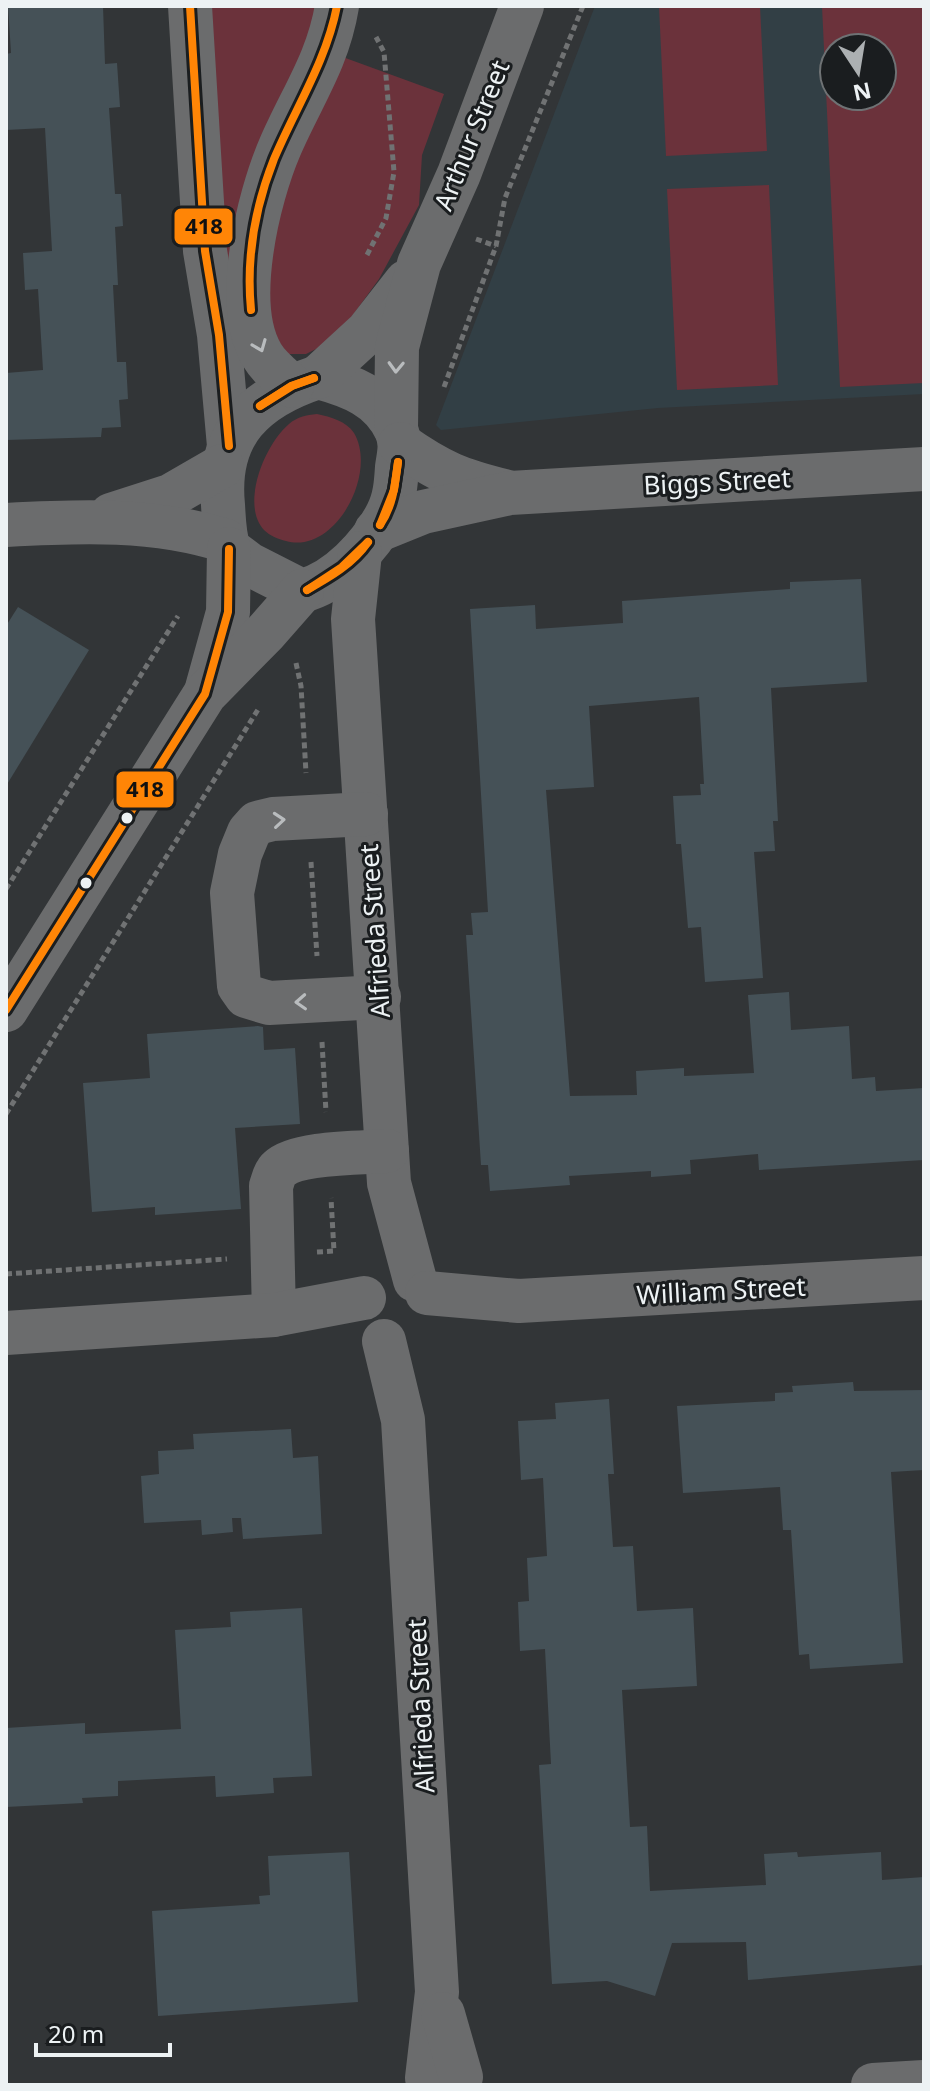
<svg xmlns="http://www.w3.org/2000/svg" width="930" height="2091" font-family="'Noto Sans',sans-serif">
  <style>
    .built { fill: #323f45; fill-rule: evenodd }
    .green { fill: #6b323b; fill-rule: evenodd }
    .building { fill: #455157 }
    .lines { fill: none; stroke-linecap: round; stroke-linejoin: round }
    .path { stroke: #707273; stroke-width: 5; stroke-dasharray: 6 4; stroke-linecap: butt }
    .minor { stroke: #6b6c6d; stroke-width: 44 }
    .bus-1-casing { stroke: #1a1d1f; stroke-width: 14 }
    .bus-1 { stroke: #ff8506; stroke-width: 8 }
    .oneway { stroke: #b9bcbe }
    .bus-dot { fill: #edf2f4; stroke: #1a1d1f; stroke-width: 3 }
    .labels { text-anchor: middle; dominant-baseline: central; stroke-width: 6; stroke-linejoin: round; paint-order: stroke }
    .street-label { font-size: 26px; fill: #edf2f4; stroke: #1a1d1f }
    .line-badge { stroke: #1a1d1f; stroke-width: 3 }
    .pale-badge-label { font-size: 22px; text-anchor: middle; font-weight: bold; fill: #111 }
  </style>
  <rect width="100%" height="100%" fill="#323537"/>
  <!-- built -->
  <path class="built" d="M595,6H924V394L658,408L441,430L436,425ZM834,48H882V96H834Z"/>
  <!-- green -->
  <g class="green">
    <path d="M209,6H320L228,312Z"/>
    <path d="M659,6H760L767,151L666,156Z"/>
    <path d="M822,6H924V383L840,387ZM882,48V96H834V48Z"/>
    <path d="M340,56L444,94L422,155L419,205L379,279L350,319L318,348L306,354H287L277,347L264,314L284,176Z"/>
    <path d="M769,185L778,385L677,390L667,189Z"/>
    <path d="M317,414C331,417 346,421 354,433C378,473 335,555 286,541C278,539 270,536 264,530C240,504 265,444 289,424C297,417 306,415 317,414Z"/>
  </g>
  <!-- building -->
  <g class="building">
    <path d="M8,6H103L105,64L117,63L120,107L109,108L115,194H121L123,226L115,227L118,285H113L117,362H126L128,399L119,400L121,427L102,428L101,437L6,440V373L43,370L38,289L25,290L23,253L52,251L45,128L6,130V54L11,53Z"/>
    <path d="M861,579L867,682L771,688L778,821H773L775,851L754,852L763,978L705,982L701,927L688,928L681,844H676L673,796L701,795L700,784H704L699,697L589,706L594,787L546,790L570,1096L637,1095L636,1071L684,1068V1076L754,1073L748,995L789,992L791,1030L849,1026L852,1079L875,1077L876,1091L924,1088V1160L759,1170L758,1154L690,1160L691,1174L651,1177V1171L569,1176L570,1185L490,1191L488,1165H481L466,935H473L471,913L488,912L470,609L535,605L536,629L623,623L622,601L790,589V582Z"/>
    <path d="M18,607L89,650L6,786V626Z"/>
    <path d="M258,1026L263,1027L264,1050L295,1048L300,1124L235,1128L241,1209L155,1215V1207L92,1212L83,1083L150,1078L147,1034Z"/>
    <path d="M853,1382L854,1391L924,1390V1470L891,1472L903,1663L810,1669L809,1654L799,1655L791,1530H783L780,1487L683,1493L677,1406L775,1401V1393L793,1392L792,1386Z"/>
    <path d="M609,1399L614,1474H608L613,1547L633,1546L637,1611L693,1608L697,1686L622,1690L630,1827L647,1826L650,1891L766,1885L764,1854L797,1852L798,1857L881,1852L882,1880L924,1877V1965L748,1980L746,1942L672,1943L655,1996L607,1981L552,1984L539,1765L551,1764L545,1649L520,1651L518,1602L529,1601L527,1558L547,1556L543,1478L521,1480L518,1421L556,1419L555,1403Z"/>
    <path d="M291,1429L293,1458L318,1456L322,1534L243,1539L241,1518H232L233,1532L202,1535L201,1520L144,1523L141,1476L159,1474L158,1451L194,1449L193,1434Z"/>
    <path d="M302,1608L312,1776L273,1778L274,1793L216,1797L215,1776L118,1781V1796L82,1798L83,1803L6,1807V1728L85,1723V1734L181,1729L175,1630L231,1627L230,1612Z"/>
    <path d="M349,1852L358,2002L158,2016L152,1911L260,1904L259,1896L270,1895L268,1856Z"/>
  </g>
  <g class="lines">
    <!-- path -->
    <g class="path">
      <path d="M476,239L496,246"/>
      <path d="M367,255L386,218L394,172L384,52L376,37"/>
      <path d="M444,387L496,246L505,198L583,6"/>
      <path d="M296,663L301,686L306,773"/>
      <path d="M311,862L317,956"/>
      <path d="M6,889L178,616"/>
      <path d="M322,1042L326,1112"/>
      <path d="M6,1114L259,708"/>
      <path d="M317,1252L334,1251L331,1198"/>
      <path d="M6,1274L227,1259"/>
    </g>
    <!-- minor -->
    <g class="minor">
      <path d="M190,6L205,251L219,335L229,446"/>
      <path d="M318,377C351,386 381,397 396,430C402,443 399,454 397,467C396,483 395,499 387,514C371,546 337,582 302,591L249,564L229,549C224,535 224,520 223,505C216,434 254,398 318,377Z"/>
      <path d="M318,377L367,332L406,282"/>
      <path d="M292,386C282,377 269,367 262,355C232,305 258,198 280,147C301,98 328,61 337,6"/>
      <path d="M396,429L397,347L419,264L459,174L522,6"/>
      <path d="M400,444C441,473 460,480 508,492"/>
      <path d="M111,515L170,496L222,466"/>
      <path d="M6,525C80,521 155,518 226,541"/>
      <path d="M376,531L423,512L510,493L924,469"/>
      <path d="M360,553L353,619L389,1183L415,1280"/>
      <path d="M207,688L228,612L229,549"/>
      <path d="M366,814L273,819L257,823L249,832L240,854L232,893L239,986L246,996L269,1003L379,997"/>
      <path d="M6,1010L205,694L266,632L302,591"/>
      <path d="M427,1293L519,1301L924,1278"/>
      <path d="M274,1315L271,1186C273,1181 274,1173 279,1169C296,1152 362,1153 387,1151"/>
      <path d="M6,1333L274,1315L364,1298"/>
      <path d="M384,1341L403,1420L437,1992L427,2078"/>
      <path d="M443,2014L461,2077"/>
      <path d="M873,2085L924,2082"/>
    </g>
    <!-- bus-1 casing -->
    <g class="bus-1-casing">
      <g id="bus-1">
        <path d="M190,6L205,251L219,335L229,446"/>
        <path d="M251,310C246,258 255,207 274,159C296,107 326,62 337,6"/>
        <path d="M260,406L291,386L314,378"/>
        <path d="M260,406L292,386L314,378"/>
        <path d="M380,525L394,490L398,462"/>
        <path d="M380,525C393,506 395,485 398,462"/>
        <path d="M307,590L342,567L368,542"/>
        <path d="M307,590C330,577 353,564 368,542"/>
        <path d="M6,1010L205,694L228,612L229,549"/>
      </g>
    </g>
    <!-- bus-1 -->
    <use href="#bus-1" class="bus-1"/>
  </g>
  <!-- one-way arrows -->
  <defs><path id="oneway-chevron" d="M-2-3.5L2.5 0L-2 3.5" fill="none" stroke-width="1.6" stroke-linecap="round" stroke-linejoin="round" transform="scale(2)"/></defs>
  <g class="oneway">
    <use href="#oneway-chevron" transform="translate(260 346) rotate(68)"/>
    <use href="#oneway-chevron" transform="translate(396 367) rotate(92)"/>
    <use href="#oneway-chevron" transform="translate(279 820) rotate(-5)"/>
    <use href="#oneway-chevron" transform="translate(301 1002) rotate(177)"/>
  </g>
  <!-- markers -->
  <g class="bus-dot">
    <circle cx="127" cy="818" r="7"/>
    <circle cx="86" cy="883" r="7"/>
  </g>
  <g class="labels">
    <!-- street labels -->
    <g class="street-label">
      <text transform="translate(471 135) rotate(-68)">Arthur Street</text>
      <text transform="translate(717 481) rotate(-3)">Biggs Street</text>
      <text transform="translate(374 931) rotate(-94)">Alfrieda Street</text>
      <text transform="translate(721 1290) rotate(-3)">William Street</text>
      <text transform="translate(420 1706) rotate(-93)">Alfrieda Street</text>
    </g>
  </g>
  <g class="line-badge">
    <rect x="173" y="207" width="61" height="39" rx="8" fill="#ff8506"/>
    <rect x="115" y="770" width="60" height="39" rx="8" fill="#ff8506"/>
  </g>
  <g class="pale-badge-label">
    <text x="204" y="234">418</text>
    <text x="145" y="797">418</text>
  </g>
  <!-- border -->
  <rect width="930" height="2091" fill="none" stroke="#edf2f4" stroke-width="16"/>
  <!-- north arrow -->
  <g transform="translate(858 72) rotate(168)"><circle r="38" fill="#1a1d1f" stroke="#6e7274" stroke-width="2"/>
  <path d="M0-6L14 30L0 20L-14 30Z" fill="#acb0b2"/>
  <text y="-12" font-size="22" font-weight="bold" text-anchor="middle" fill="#edf2f4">N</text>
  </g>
  <!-- scale -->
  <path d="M36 2043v12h134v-12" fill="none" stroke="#edf2f4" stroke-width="4"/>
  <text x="48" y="2043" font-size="24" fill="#edf2f4" stroke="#1a1d1f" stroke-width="6" paint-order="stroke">20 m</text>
</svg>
